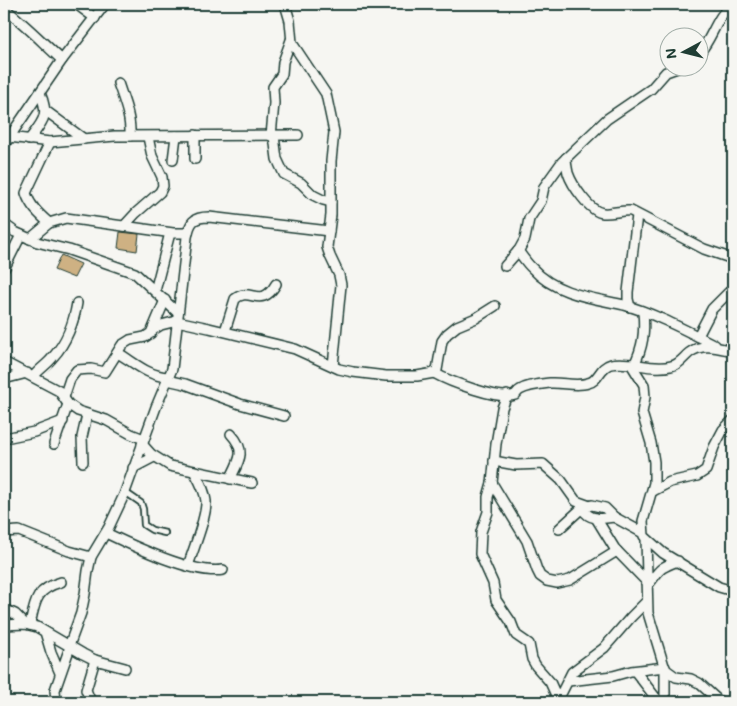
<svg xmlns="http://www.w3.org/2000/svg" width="737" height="706" font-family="Mali,sans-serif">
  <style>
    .building { fill: #ceb183; stroke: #1f3d34 }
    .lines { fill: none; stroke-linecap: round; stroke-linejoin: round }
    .service-casing { stroke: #1f3d34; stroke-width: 8 }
    .minor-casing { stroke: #1f3d34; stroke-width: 12 }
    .service { stroke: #f6f6f2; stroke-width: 4.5 }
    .minor { stroke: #f6f6f2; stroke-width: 9 }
  </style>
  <rect width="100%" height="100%" fill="#f6f6f2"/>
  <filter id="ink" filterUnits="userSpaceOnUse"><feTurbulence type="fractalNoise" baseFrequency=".02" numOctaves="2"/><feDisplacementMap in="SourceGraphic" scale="10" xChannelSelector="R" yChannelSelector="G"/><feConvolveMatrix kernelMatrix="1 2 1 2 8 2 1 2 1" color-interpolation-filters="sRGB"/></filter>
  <g filter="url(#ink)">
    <!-- building -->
    <g class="building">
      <path d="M120,232L139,234L137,251L118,248Z"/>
      <path d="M61,255L81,264L74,278L54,270Z"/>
    </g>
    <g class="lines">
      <!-- service casing -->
      <g class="service-casing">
        <path id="service" d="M125,492L141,503L143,509L144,525L152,530L165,533"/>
      </g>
      <!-- minor casing -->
      <g class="minor-casing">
        <g id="minor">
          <path d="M76,4L95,18"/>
          <path d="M159,4H167"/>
          <path d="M285,4L290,21L292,43L326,94L334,132L331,161V215L327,247L330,256L339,275L341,285L333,366"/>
          <path d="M4,8C25,24 43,43 62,60"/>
          <path d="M700,52C713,37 716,17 732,4"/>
          <path d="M118,83C124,101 131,117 130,136"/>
          <path d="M46,111L84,139"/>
          <path d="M271,136L274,103L273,87L282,74L283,62L291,40"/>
          <path d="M274,136L277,159L284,174L301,183L313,195L323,200L331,202"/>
          <path d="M9,137L50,142L115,136L298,135"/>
          <path d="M29,140C43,121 50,116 40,93"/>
          <path d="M4,145L62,60L105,4"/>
          <path d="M566,158C566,163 567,168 568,173C572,185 590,212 603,213C612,214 621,210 631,211L704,249L733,259"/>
          <path d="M195,159V135"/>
          <path d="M173,160L176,136"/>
          <path d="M49,223C39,214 30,206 26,193L50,142"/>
          <path d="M4,224L15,232L37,242L69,250L135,273L178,313"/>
          <path d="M124,226L136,213L160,192L163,186L162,177L152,156L148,137"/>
          <path d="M30,239L49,223L66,218L173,233H188"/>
          <path d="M518,251C523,257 527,264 533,269C555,294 593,298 624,305C654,313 687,331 715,345"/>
          <path d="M505,266L519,250L525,239L529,219L541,201L544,187L562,162L607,119L651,89L666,72L677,68"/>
          <path d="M4,269L21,235"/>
          <path d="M155,291L170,233"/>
          <path d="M630,307L628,299V292L637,215"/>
          <path d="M153,330L161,325L177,321L209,328L295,349L339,369L353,372L386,376H417L434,373L437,370L442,341L447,334L457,326L476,318L495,306"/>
          <path d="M225,331L235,299C250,286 261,310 276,284"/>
          <path d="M698,336L712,309L733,288"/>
          <path d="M118,353C135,363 148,376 168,377"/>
          <path d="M4,362L59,391L68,404L78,411L106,420L131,434L144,439"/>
          <path d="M631,364L644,385L645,397L642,413L651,443L654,462V483L643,521L644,536L663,553L719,587L733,591"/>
          <path d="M634,365C643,347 645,332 643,312"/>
          <path d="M434,373C448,381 500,401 515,395C516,394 518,391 520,390C528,385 541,384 550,383C562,382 576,387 588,383C599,381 599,367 611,364C630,360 651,371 671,366C679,365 683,358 689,353C702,342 719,348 733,351"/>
          <path d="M33,377C39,369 47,365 53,357C66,343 74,322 77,303"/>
          <path d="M4,379L27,373"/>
          <path d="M167,380L185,384L240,404L284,416"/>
          <path d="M507,395L502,408L496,444L492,483L488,497V512L481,532L480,554L493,583L496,600L511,622L516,635L529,644L532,659L536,666L550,682L559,702"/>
          <path d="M64,397L70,379L77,370L91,369L105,372L122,345L130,340L145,337L151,333L165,300"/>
          <path d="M10,437L34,432L63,421"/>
          <path d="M54,444L68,404"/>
          <path d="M142,444L151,454L170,466L252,483"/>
          <path d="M494,461L516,465L543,464L561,480L576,501L587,505"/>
          <path d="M83,462L82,437L87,415"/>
          <path d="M133,468L154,457"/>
          <path d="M230,479C239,461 247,451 231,434"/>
          <path d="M492,483L527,541L537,570L540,576L547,581L557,583L570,580L617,551"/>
          <path d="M653,491L670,482L697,476L706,470L714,447L723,430L733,420"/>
          <path d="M582,508C589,521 602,519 614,517"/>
          <path d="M596,518L615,549L648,583"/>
          <path d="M559,529L582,508L592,505L605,508L614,517L643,533"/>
          <path d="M4,532L19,531L69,551L91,557"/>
          <path d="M106,533C133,546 194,575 223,570"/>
          <path d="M646,539L648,613L665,669L676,677L691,679L699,683L720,702"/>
          <path d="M188,566C193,550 207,516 206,501C205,490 199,480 194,471"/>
          <path d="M648,585C660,570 658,568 678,561"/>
          <path d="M4,609L15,614L25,624"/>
          <path d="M4,625L25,624L37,627L83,654L95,660L125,668"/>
          <path d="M30,625C35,601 36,589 61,582"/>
          <path d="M45,632L51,652L60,673"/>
          <path d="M69,646L81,613L85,594L88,571L91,557L109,527L124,495L156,407L172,369L187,237C190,222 193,217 209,217L329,231"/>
          <path d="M665,669V702"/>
          <path d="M635,671L659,702"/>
          <path d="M568,681L613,676L631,671L665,667"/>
          <path d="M560,696L572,672L604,648L631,617L647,601"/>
          <path d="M56,702L55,690L70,647"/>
          <path d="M91,702L86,690L95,660"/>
        </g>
      </g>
      <!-- service -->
      <use href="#service" class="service"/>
      <!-- minor -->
      <use href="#minor" class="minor"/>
    </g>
  </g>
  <!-- margin -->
  <rect width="737" height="706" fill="none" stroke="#f6f6f2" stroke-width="20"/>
  <rect x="10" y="10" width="717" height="686" fill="none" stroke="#1f3d34" stroke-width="2" filter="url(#ink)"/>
  <!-- north arrow -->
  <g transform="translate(684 52) rotate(263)"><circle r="24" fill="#f6f6f2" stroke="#a0aca6"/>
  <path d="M0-4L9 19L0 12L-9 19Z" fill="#1f3d34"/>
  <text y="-8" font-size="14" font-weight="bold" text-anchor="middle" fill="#1f3d34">N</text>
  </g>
</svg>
